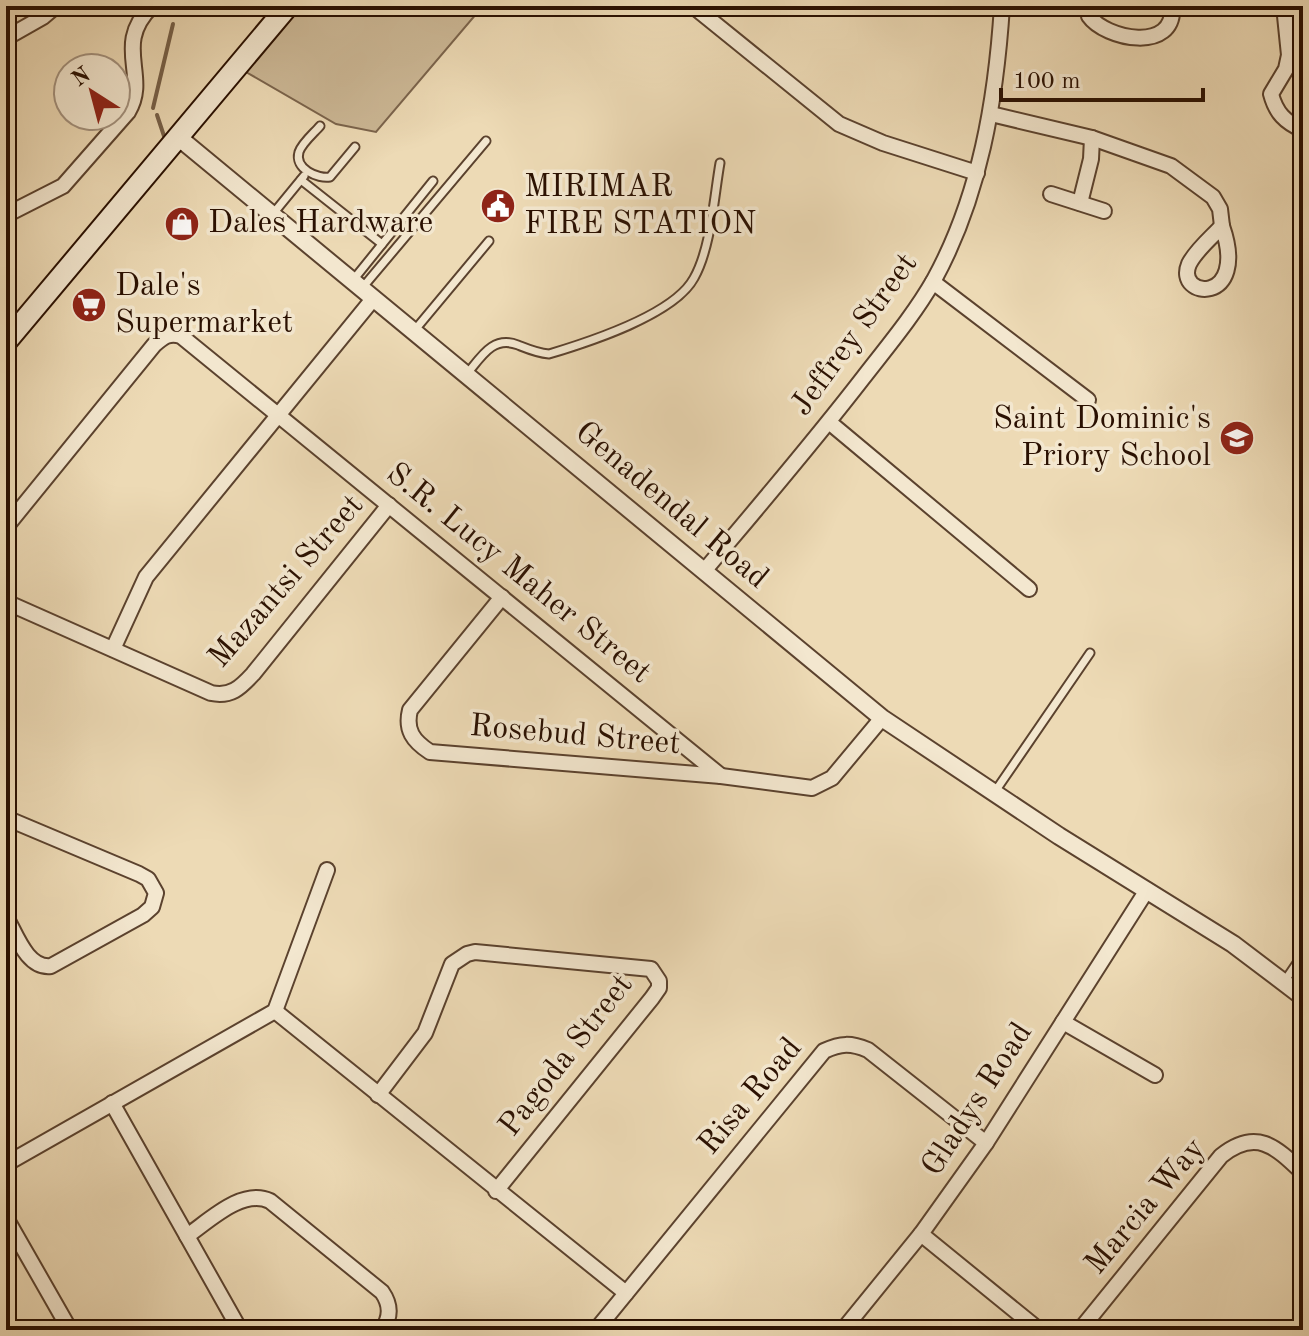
<svg xmlns="http://www.w3.org/2000/svg" width="1309" height="1336" font-family="'Old Standard TT',serif">
  <style>
    .green { fill: #ccb896; stroke: #7b644c; stroke-width: 2 }
    .lines { fill: none; stroke-linecap: round; stroke-linejoin: round }
    .stream { stroke: #776048; stroke-width: 4 }
    .service-casing { stroke: #5b422e; stroke-width: 11 }
    .minor-casing { stroke: #5b422e; stroke-width: 18 }
    .tertiary-casing { stroke: #5b422e; stroke-width: 20 }
    .secondary-casing { stroke: #2a1001; stroke-width: 24 }
    .service { stroke: #f3e7cf; stroke-width: 7 }
    .minor { stroke: #f3e7cf; stroke-width: 14 }
    .tertiary { stroke: #f3e7cf; stroke-width: 16 }
    .secondary { stroke: #f3e7cf; stroke-width: 20 }
    .labels { text-anchor: middle; dominant-baseline: central; stroke-width: 7; stroke-linejoin: round; paint-order: stroke }
    .poi-label { font-size: 32px; fill: #2a1001; stroke: #f3e7cf; text-anchor: start }
    .street-label { font-size: 32px; fill: #2a1001; stroke: #f3e7cf }
  </style>
  <rect width="100%" height="100%" fill="#eddab5"/>
  <filter id="stains"><feTurbulence type="fractalNoise" baseFrequency=".0025" numOctaves="4"/><feColorMatrix values="0 0 0 0 .2 0 0 0 0 .09 0 0 0 0 .02 0 0 0 .5 -.17"/></filter>
  <radialGradient id="worn" r=".72"><stop offset=".6" stop-color="#630" stop-opacity="0"/><stop offset="1" stop-color="#630" stop-opacity=".3"/></radialGradient>
  <!-- green -->
  <path class="green" d="M302,6H483L376,132L336,124L246,72Z"/>
  <g class="lines">
    <!-- stream -->
    <g class="stream">
      <path d="M153,108L173,24"/>
      <path d="M157,115L164,136"/>
    </g>
    <!-- service casing -->
    <g class="service-casing">
      <g id="service">
        <path d="M320,126C314,133 302,143 299,152C294,169 318,179 330,177L355,147"/>
        <path d="M301,180L382,244"/>
        <path d="M272,215L304,176"/>
        <path d="M354,279L433,181"/>
        <path d="M363,287L486,141"/>
        <path d="M414,331L489,241"/>
        <path d="M467,374C481,357 493,335 518,345C528,349 537,353 549,354C589,342 674,315 694,278C711,248 714,197 720,163"/>
        <path d="M994,793L1090,653"/>
        <path d="M1284,982L1303,954"/>
      </g>
    </g>
    <!-- minor casing -->
    <g class="minor-casing">
      <g id="minor">
        <path d="M693,6L839,124L883,143L977,173"/>
        <path d="M1088,6L1089,16C1105,39 1176,54 1172,6"/>
        <path d="M1284,6L1289,55L1286,69L1271,94C1276,113 1285,122 1303,130"/>
        <path d="M6,38L43,17L56,6"/>
        <path d="M991,114L1092,138L1171,166L1213,197L1220,209L1222,226"/>
        <path d="M1051,194L1104,211"/>
        <path d="M1080,203L1091,159L1092,138"/>
        <path d="M6,215L63,186L128,112C150,76 112,45 152,6"/>
        <path d="M1222,226C1250,306 1174,299 1189,264C1196,250 1212,237 1222,226Z"/>
        <path d="M933,282L1088,400"/>
        <path d="M829,422L1029,589"/>
        <path d="M6,527L154,345C163,337 169,332 181,336L721,776"/>
        <path d="M705,570C758,507 812,444 863,378C887,347 914,315 934,280C980,196 996,100 1002,6"/>
        <path d="M502,597L410,710C405,730 413,741 430,752L721,776L812,788L832,778L882,718"/>
        <path d="M6,602L211,693C231,697 240,688 253,674L389,505"/>
        <path d="M113,649L146,577L373,299"/>
        <path d="M6,818L139,874L148,879L156,893L152,907L143,915L51,966C27,969 16,934 6,917"/>
        <path d="M275,1011L626,1293"/>
        <path d="M1063,1022L1155,1075"/>
        <path d="M378,1095L425,1033L452,964L467,954L475,952L651,969L659,981V988L652,998L496,1191"/>
        <path d="M112,1103L240,1330"/>
        <path d="M6,1164L275,1011L327,870"/>
        <path d="M6,1218L70,1330"/>
        <path d="M921,1234L1039,1330"/>
        <path d="M187,1236C209,1221 242,1188 270,1201L382,1292C391,1305 391,1317 382,1330"/>
        <path d="M596,1330L824,1051C841,1043 851,1043 868,1050L986,1143"/>
        <path d="M843,1330L921,1234L986,1143L1147,890"/>
        <path d="M1080,1330L1221,1156C1256,1128 1275,1146 1303,1173"/>
      </g>
    </g>
    <!-- tertiary casing -->
    <g class="tertiary-casing">
      <path id="tertiary" d="M178,137L882,718L1059,836L1233,944L1303,997"/>
    </g>
    <!-- secondary casing -->
    <g class="secondary-casing">
      <path id="secondary" d="M6,342L288,6"/>
    </g>
    <!-- service -->
    <use href="#service" class="service"/>
    <!-- minor -->
    <use href="#minor" class="minor"/>
    <!-- tertiary -->
    <use href="#tertiary" class="tertiary"/>
    <!-- secondary -->
    <use href="#secondary" class="secondary"/>
  </g>
  <!-- icons -->
  <defs>
    <g id="civic-disc" transform="scale(1.8)"><circle r="9.5" fill="#8f2418" stroke="#f3e7cf"/><path d="M-.6-6.5H3V-4.5H.6V-3L4-1V1h2V6H-6V1h2V-1L-.6-3ZM-1.2 2.5V6h2.4V2.5Z" fill="#fff"/></g>
    <g id="shop-disc" transform="scale(1.8)"><circle r="9.5" fill="#8f2418" stroke="#f3e7cf"/><path d="M-5-2.5h2.3a2.7 3.5 0 0 1 5.4 0H5L5.5 6h-11ZM-1.5-2.5h3a1.5 2.3 0 0 0-3 0Z" fill="#fff"/></g>
    <g id="supermarket-disc" transform="scale(1.8)"><circle r="9.5" fill="#8f2418" stroke="#f3e7cf"/><path d="M-6-5.5h2.5l.6 2H6L4.5 2H-2.5L-4.4-4H-6ZM-1.5 3.2a1.3 1.3 0 1 0 .1 0ZM3 3.2a1.3 1.3 0 1 0 .1 0Z" fill="#fff"/></g>
    <g id="school-disc" transform="scale(1.8)"><circle r="9.5" fill="#8f2418" stroke="#f3e7cf"/><path d="M0-5L7-2L0 1L-7-2ZM-4 1L0 2.5L4 1V4Q0 6-4 4Z" fill="#fff"/></g>
  </defs>
  <g fill-rule="evenodd">
    <use href="#civic-disc" x="498" y="206"/>
    <use href="#shop-disc" x="182" y="224"/>
    <use href="#supermarket-disc" x="89" y="305"/>
    <use href="#school-disc" x="1237" y="438"/>
  </g>
  <g class="labels">
    <!-- poi labels -->
    <g class="poi-label">
      <text x="524" y="188">MIRIMAR<tspan x="524" dy="37">FIRE STATION</tspan></text>
      <text x="208" y="224">Dales Hardware</text>
      <text x="115" y="287">Dale's<tspan x="115" dy="37">Supermarket</tspan></text>
      <text x="1211" y="420" text-anchor="end">Saint Dominic's<tspan x="1211" dy="37">Priory School</tspan></text>
    </g>
    <!-- street labels -->
    <g class="street-label">
      <text transform="translate(855 335) rotate(-54)">Jeffrey Street</text>
      <text transform="translate(671 506) rotate(40)">Genadendal Road</text>
      <text transform="translate(518 574) rotate(39)">S.R. Lucy Maher Street</text>
      <text transform="translate(287 582) rotate(-49)">Mazantsi Street</text>
      <text transform="translate(575 736) rotate(5)">Rosebud Street</text>
      <text transform="translate(567 1056) rotate(-52)">Pagoda Street</text>
      <text transform="translate(751 1097) rotate(-50)">Risa Road</text>
      <text transform="translate(978 1100) rotate(-57)">Gladys Road</text>
      <text transform="translate(1146 1207) rotate(-50)">Marcia Way</text>
    </g>
  </g>
  <!-- margin -->
  <rect width="1309" height="1336" fill="none" stroke="#eddab5" stroke-width="32"/>
  <rect x="8" y="8" width="1293" height="1320" fill="none" stroke="#2a1001" stroke-width="4"/>
  <rect x="16" y="16" width="1277" height="1304" fill="none" stroke="#2a1001" stroke-width="2"/>
  <!-- north arrow -->
  <g transform="translate(92 92) rotate(324)"><circle r="38" fill="#f3e7cf" stroke="#a3917d" stroke-width="2"/>
  <path d="M0-6L14 30L0 20L-14 30Z" fill="#8f2418"/>
  <text y="-12" font-size="22" font-weight="bold" text-anchor="middle" fill="#2a1001">N</text>
  </g>
  <!-- scale -->
  <path d="M1001 88v12h202v-12" fill="none" stroke="#2a1001" stroke-width="4"/>
  <text x="1013" y="88" font-size="24" fill="#2a1001" stroke="#f3e7cf" stroke-width="6" paint-order="stroke">100 m</text>
  <rect width="100%" height="100%" filter="url(#stains)"/>
  <rect width="100%" height="100%" fill="url(#worn)"/>
</svg>
